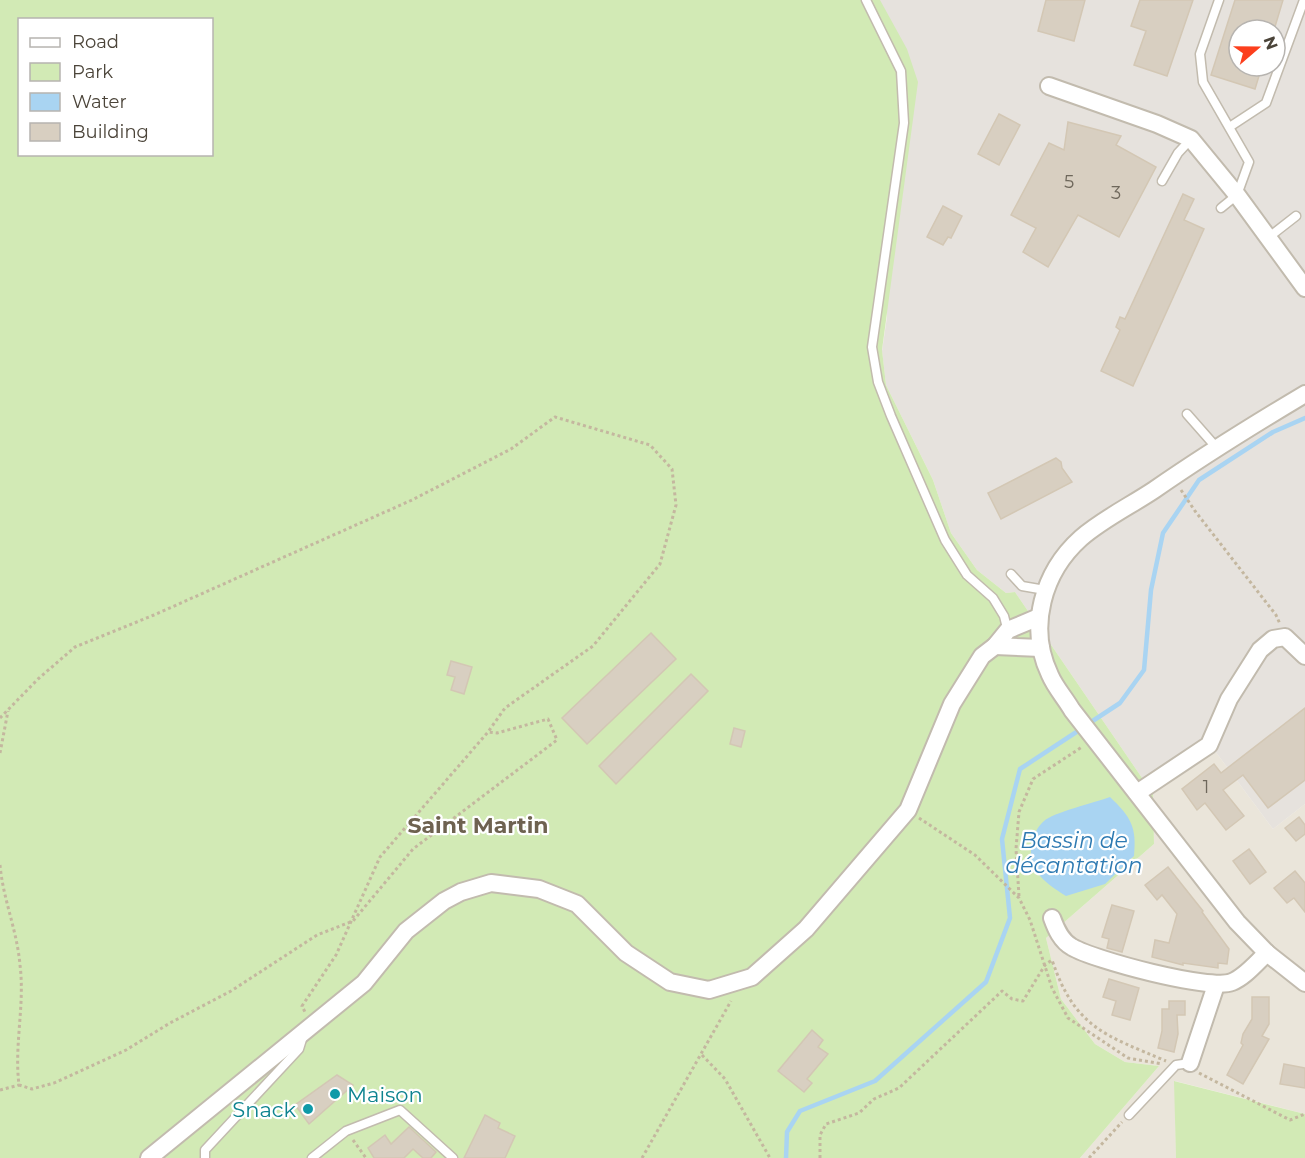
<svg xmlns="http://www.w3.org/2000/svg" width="1305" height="1158" font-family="Montserrat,sans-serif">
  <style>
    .residential { fill: #eae5da }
    .industrial { fill: #e6e2dd; fill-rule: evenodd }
    .green { fill: #d2eab5; fill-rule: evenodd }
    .water { fill: #a9d4f2 }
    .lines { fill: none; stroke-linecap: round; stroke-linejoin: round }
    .stream { stroke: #a9d4f2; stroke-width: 4.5 }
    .building { fill: #d8cfc1; stroke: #d3c7b4; stroke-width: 1.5 }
    .lane-casing { stroke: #c2bbae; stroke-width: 11 }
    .street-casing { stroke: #c2bbae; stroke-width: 20 }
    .path { stroke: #c4b79f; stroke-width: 3; stroke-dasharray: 3 3; stroke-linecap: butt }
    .lane { stroke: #fff; stroke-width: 8 }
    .street { stroke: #fff; stroke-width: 16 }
    .culture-dot { fill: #0f9aa8; stroke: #fff; stroke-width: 2 }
    .labels { text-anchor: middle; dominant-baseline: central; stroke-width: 4.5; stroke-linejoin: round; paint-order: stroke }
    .number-label { font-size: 18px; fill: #6e675b }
    .culture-label { font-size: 21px; fill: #0d838f; stroke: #fff; text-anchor: start }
    .neighbourhood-label { font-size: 22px; font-weight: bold; fill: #6e6250; stroke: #fff }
    .water-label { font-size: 22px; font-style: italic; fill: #2e7ab2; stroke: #fff }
  </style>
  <rect width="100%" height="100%" fill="#f6f3ec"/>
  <!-- residential -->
  <path class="residential" d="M1215,751L1273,829L1305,804V1114L1175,1081L1176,1158H1080L1159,1066L1125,1062L1095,1044L1061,999L1046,938L1154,844L1153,794Z"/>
  <!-- industrial -->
  <path class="industrial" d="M880,0H1305V804L1273,829L1215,751L1153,794L1015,592L1006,593L977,570L951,533L933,480L886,385L882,351L887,317ZM1239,30H1275V66H1239Z"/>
  <!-- green -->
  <g class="green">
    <path d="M0,0H880L907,49L918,82L882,350L886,385L933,480L951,533L977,570L1006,593L1015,592L1153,794L1154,844L1046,938L1061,999L1095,1044L1125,1062L1159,1066L1080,1158H0ZM20,20H212V154H20Z"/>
    <path d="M1174,1081L1305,1114V1158H1176Z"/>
  </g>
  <!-- water -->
  <path class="water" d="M1110,797C1131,817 1137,827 1134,856L1105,884L1066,896C1055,889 1045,883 1037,872C1026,858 1031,832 1044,821C1052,813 1096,802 1110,797Z"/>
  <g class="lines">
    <!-- stream -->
    <g class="stream">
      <path d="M1088,724L1120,703L1144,670L1151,590L1163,533L1199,480L1273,432L1305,418"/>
      <path d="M786,1158L787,1132L800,1111L875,1081L986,982L1010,918L1002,839L1020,769L1081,729"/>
    </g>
  </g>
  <!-- building -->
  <g class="building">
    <path d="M1046,0H1085L1074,41L1038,31Z"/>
    <path d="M1140,0H1193L1167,76L1134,65L1146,31L1131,26Z"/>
    <path d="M1235,0H1283L1274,30H1239V66H1262L1255,89L1211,75Z"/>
    <path d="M999,114L1020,125L999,165L978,154Z"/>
    <path d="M1068,122L1121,136L1116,145L1156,167L1119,237L1078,215L1048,267L1023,252L1036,228L1011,215L1049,143L1064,150Z"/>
    <path d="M1183,194L1194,199L1184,220L1204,229L1133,386L1101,371L1120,330L1116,327L1120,317L1125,319Z"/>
    <path d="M943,206L962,216L951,238L948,237L943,245L927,237Z"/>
    <path d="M1056,458L1061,462L1062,468L1072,482L1001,519L988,493Z"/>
    <path d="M651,633L676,659L587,744L562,718Z"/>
    <path d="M451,661L472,667L464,694L451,690L455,677L447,675Z"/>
    <path d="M691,674L708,691L616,784L599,766Z"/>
    <path d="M1305,708V780L1268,808L1243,775L1223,790L1244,816L1226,830L1205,803L1197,810L1182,789L1214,764L1221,773Z"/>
    <path d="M734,728L745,731L741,747L730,744Z"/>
    <path d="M1299,817L1305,825V834L1296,841L1285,828Z"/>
    <path d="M1249,849L1266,872L1250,884L1233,861Z"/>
    <path d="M1168,867L1203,911L1202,912L1229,949L1227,964L1218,963V968L1183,963V965L1152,957L1155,940L1169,943L1177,914L1162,895L1157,900L1145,885Z"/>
    <path d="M1295,871L1305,883V912L1294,898L1287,903L1274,888Z"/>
    <path d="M1112,905L1134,911L1122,952L1107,948L1109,939L1102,937Z"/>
    <path d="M1109,979L1139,988L1130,1020L1112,1015L1116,1001L1103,997Z"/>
    <path d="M1252,997H1269V1024L1262,1036L1269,1039L1243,1084L1227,1075L1243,1045L1241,1043L1243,1034L1252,1019Z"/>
    <path d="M1169,1001H1185V1015H1177L1178,1034L1174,1052L1158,1048L1162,1031V1009H1169Z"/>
    <path d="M812,1030L823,1040L818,1047L828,1054L807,1079L812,1083L804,1092L778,1071Z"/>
    <path d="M1284,1064L1305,1068V1088L1280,1084Z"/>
    <path d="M337,1075L353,1085L309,1124L295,1105Z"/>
    <path d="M485,1115L500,1123L498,1128L515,1136L505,1158H464Z"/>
    <path d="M409,1127L436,1152L431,1158H423L413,1149L404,1158H374L368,1148L385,1135L391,1144Z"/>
  </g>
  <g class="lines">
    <!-- lane casing -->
    <g class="lane-casing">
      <g id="lane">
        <path d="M866,0L901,71L904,123L872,347L878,382L891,416L945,540L967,575L993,598L1004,616L1008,632"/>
        <path d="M1219,0L1200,54L1203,82L1249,162L1237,195L1221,208"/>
        <path d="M1231,126L1266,103L1304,0"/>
        <path d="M1162,181L1178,153L1191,139"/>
        <path d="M1269,237L1296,216"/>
        <path d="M1187,414L1216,447"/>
        <path d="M1011,574L1022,586L1045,590"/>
        <path d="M1129,1115L1176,1065L1190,1063"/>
        <path d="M205,1158V1150L299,1049L303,1036"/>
        <path d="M312,1158L346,1131L400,1110L453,1158"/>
      </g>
    </g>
    <!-- street casing -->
    <g class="street-casing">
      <g id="street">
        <path d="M1049,86L1157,124L1191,139L1237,195L1305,288"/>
        <path d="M1305,394C1253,425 1203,456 1154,490C1130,506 1103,519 1081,538C1043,572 1027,627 1050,675C1055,687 1065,698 1072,710L1237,922L1267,953L1305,983"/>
        <path d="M1039,617L1008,630L995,646L1041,648"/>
        <path d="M1137,793L1209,745L1229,699L1260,650L1273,639L1285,637L1305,656"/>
        <path d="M1052,918C1056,929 1061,941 1072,947C1094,960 1210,991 1232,982C1245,977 1257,962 1267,953"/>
        <path d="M1190,1063L1216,985"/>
        <path d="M149,1158L364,983L406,931L444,901L461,892L491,883L539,889L577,904L626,953L670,982L709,990L752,977L806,929L908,810L952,704L982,656L995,646"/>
      </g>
    </g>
    <!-- path -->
    <g class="path">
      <path d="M1181,490L1195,511L1276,615L1280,624"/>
      <path d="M0,718L38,679L75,647L154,615L412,500L511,449L555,417L650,445L672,469L676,505L660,564L593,646L505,708L488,732L380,857L336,955L302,1006L305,1012"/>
      <path d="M0,753L8,711"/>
      <path d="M919,818L975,855L1019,898L1030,920L1052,988L1068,1018L1128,1058L1162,1064"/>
      <path d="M0,865C3,899 17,930 20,965C25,1005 14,1045 19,1085L32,1089L54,1083L126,1050L170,1023L231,991L317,935L353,921L413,849L557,740L548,719L497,733L488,732"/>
      <path d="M1019,896L1016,849L1019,812L1033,779L1082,747"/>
      <path d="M702,1055L725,1079L770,1158"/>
      <path d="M1199,1073L1290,1120L1305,1114"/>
      <path d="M0,1090L19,1085"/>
      <path d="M353,1140L366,1158"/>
      <path d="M642,1158L731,1001"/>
      <path d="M820,1158V1135L826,1124L859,1113L874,1099L899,1088L1002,991L1012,999L1023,1001L1045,965L1052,960C1075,1028 1105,1035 1166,1061"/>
      <path d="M1089,1158L1122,1122"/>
    </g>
    <!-- lane -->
    <use href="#lane" class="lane"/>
    <!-- street -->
    <use href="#street" class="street"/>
  </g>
  <!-- markers -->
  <g class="culture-dot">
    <circle cx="335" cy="1094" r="6"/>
    <circle cx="308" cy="1109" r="6"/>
  </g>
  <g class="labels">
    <!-- number labels -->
    <g class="number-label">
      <text x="1069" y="182">5</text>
      <text x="1116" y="193">3</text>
      <text x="1206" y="787">1</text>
    </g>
    <!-- culture labels -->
    <g class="culture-label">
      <text x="347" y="1094">Maison</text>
      <text x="296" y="1109" text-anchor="end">Snack</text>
    </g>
    <!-- neighbourhood labels -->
    <g class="neighbourhood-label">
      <text x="478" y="825">Saint Martin</text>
    </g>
    <!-- water labels -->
    <g class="water-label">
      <text x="1074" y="840">Bassin de<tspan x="1074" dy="25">décantation</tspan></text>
    </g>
  </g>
  <!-- legend -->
  <rect x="18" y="18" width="195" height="138" fill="#ffffff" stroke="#b7b4b0" stroke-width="1.5"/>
  <rect x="30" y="38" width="30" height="9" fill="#ffffff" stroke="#b7b4b0" stroke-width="1.5"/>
  <text x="72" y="48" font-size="18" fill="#4b4439">Road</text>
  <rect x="30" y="63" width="30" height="18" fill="#d2eab5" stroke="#b7b4b0" stroke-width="1.5"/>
  <text x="72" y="78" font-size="18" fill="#4b4439">Park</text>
  <rect x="30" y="93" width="30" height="18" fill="#a9d4f2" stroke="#b7b4b0" stroke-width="1.5"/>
  <text x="72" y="108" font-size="18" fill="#4b4439">Water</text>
  <rect x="30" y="123" width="30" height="18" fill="#d8cfc1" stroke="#b7b4b0" stroke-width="1.5"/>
  <text x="72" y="138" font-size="18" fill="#4b4439">Building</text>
  <!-- north arrow -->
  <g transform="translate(1257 48) rotate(70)"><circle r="28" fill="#ffffff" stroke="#b7b4b0" stroke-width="1.5"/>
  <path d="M0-4.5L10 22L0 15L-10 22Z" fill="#fc3f1d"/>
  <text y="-9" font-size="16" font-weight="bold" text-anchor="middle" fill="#4b4439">N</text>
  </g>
</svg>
